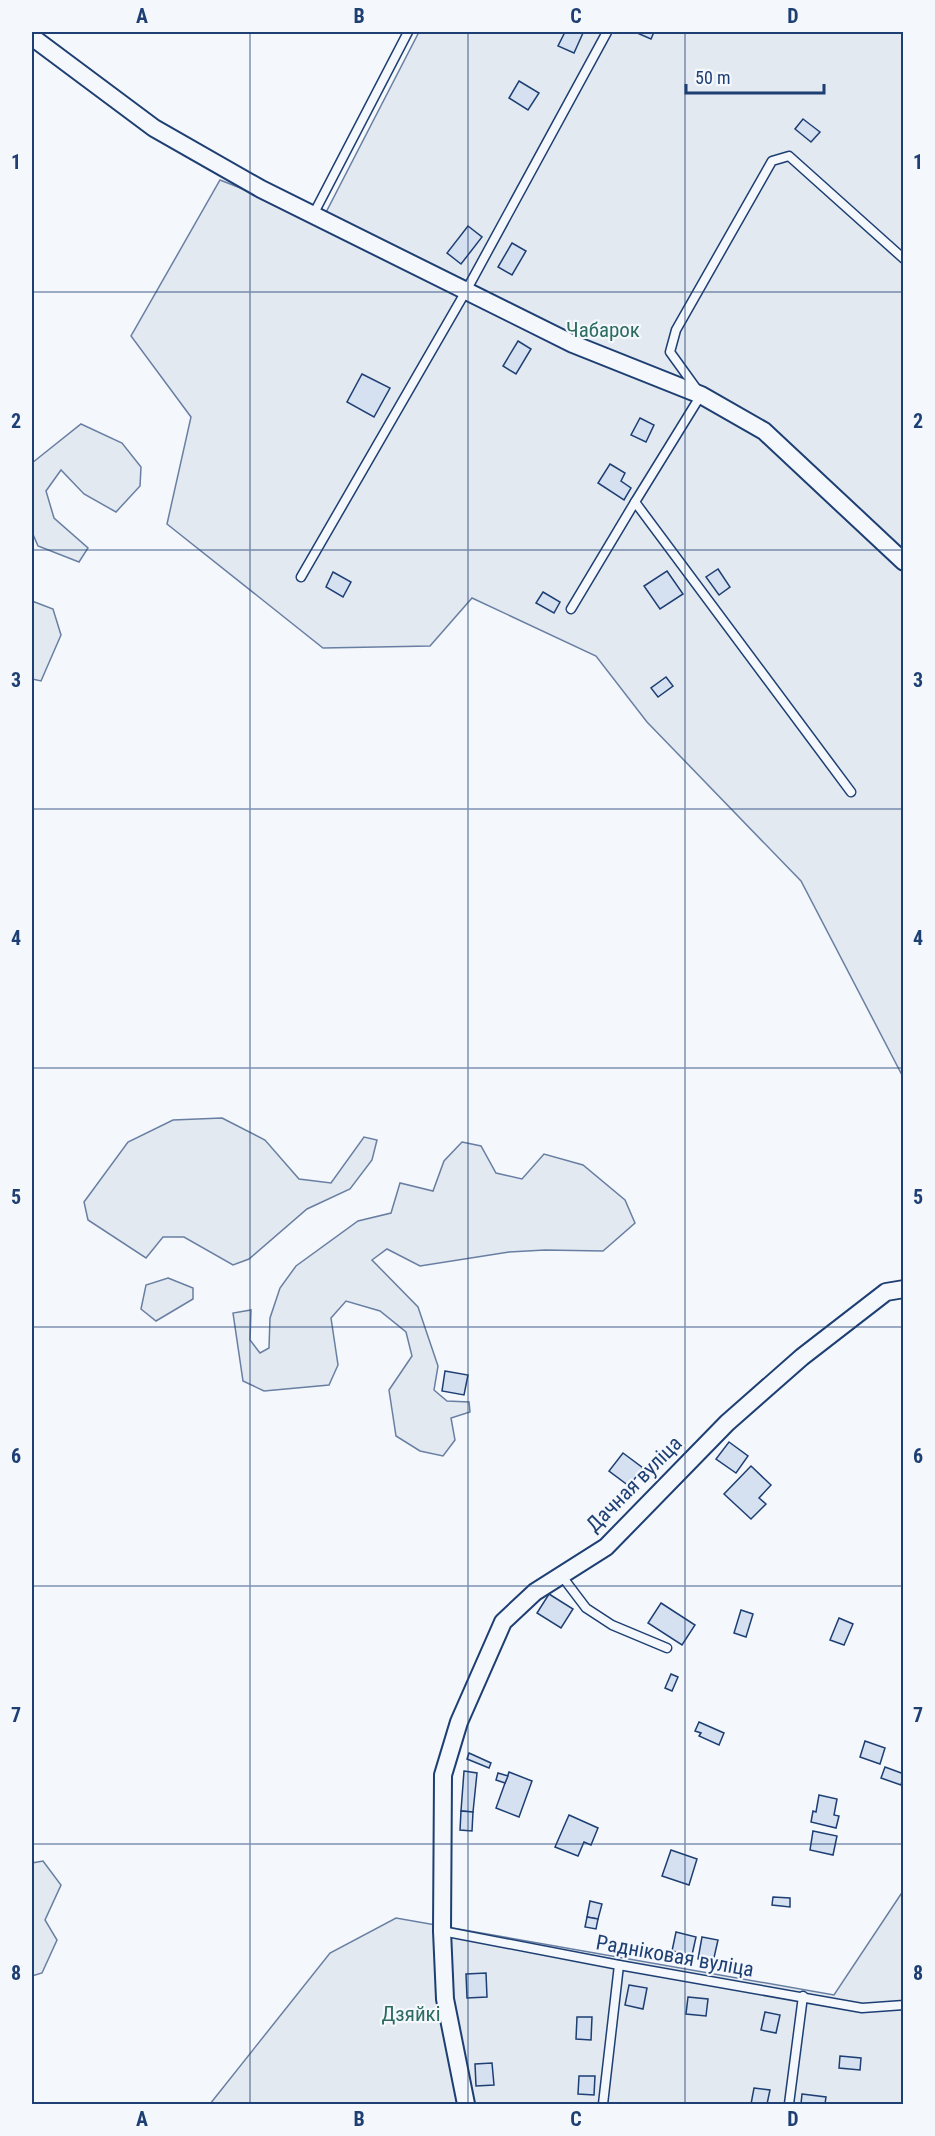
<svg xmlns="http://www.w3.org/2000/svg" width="935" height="2136" font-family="'Roboto Condensed',sans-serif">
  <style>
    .green { fill: #e3e9f0; stroke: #687fa3; stroke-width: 1.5 }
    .building { fill: #d5e0f0; stroke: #1d3f73; stroke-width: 1.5 }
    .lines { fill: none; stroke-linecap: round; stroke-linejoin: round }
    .lane-casing { stroke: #1d3f73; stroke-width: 11 }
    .street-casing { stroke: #1d3f73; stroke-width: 20 }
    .lane { stroke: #f4f7fb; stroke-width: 8 }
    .street { stroke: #f4f7fb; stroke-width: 16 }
    .grid { fill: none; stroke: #1d3f73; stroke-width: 1.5; stroke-opacity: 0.55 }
    .labels { text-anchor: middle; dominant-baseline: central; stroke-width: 4.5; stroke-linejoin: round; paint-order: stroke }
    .park-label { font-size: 21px; fill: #2c6c60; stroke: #f4f7fb }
    .street-label { font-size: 21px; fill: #1d3f73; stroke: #f4f7fb }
    .neatline { fill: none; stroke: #1d3f73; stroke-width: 2 }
    .grid-label { font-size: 20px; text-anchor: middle; font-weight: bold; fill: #1d3f73 }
  </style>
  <rect width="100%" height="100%" fill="#f4f7fb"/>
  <!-- green -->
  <g class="green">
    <path d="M419,32H903V1077L801,881L647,722L596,656L472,598L430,646L323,648L167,524L191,417L131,336L220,180L322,220Z"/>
    <path d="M81,424L122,443L141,467L140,486L116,512L84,494L61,470L46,491L54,518L88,548L79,562L38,546L32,532V463Z"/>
    <path d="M32,601L53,609L61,635L41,681L32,679Z"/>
    <path d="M222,1118L265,1140L299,1179L331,1183L364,1137L377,1140L372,1160L350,1189L307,1209L249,1259L233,1265L184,1237H163L146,1258L88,1220L84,1202L128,1142L173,1120Z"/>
    <path d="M462,1142L481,1146L496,1173L522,1179L544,1154L583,1165L625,1200L635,1223L603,1251L545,1250L509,1252L420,1266L387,1249L372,1260L418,1307L438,1366L434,1390L447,1401L469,1402L470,1412L451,1418L455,1440L443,1456L420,1451L396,1436L389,1390L412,1356L406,1332L380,1311L346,1301L331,1318L338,1365L329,1385L264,1391L243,1381L233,1313L251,1310L250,1340L260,1353L269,1348L270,1318L280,1288L296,1266L358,1221L391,1213L400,1183L433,1191L444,1161Z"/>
    <path d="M168,1278L193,1288V1299L156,1321L141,1309L146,1285Z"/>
    <path d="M43,1861L61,1885L45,1920L57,1940L42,1973L32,1976V1863Z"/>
    <path d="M903,1891V2104H210L330,1953L396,1918L834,1995Z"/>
  </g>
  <!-- building -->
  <g class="building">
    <path d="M565,32L583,33L574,53L558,46Z"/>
    <path d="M635,32H654L651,39Z"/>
    <path d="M519,81L539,93L528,110L509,98Z"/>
    <path d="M803,119L820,132L811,142L795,129Z"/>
    <path d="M468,226L482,237L461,264L447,253Z"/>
    <path d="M512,243L526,251L512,275L498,267Z"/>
    <path d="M518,341L531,349L516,374L503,366Z"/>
    <path d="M362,374L390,388L374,417L347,402Z"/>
    <path d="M640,418L654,425L646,442L631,435Z"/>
    <path d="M610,464L625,473L621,481L631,488L624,500L598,483Z"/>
    <path d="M718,569L730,587L719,595L706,577Z"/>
    <path d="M667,571L683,594L660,609L644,586Z"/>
    <path d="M333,572L351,582L343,597L326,587Z"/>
    <path d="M543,592L560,602L554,613L536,603Z"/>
    <path d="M666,677L673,686L658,697L651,688Z"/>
    <path d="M445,1371L468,1375L464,1395L442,1391Z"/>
    <path d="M729,1442L748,1456L736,1473L716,1459Z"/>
    <path d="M623,1453L643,1468L629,1486L609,1471Z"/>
    <path d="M751,1466L771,1485L759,1498L766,1504L751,1519L724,1494Z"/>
    <path d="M549,1594L573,1609L561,1628L537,1613Z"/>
    <path d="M661,1603L695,1625L682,1645L648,1623Z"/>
    <path d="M741,1610L753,1614L746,1637L734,1633Z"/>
    <path d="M839,1618L853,1624L844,1645L830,1640Z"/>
    <path d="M671,1674L678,1677L672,1691L665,1688Z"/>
    <path d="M699,1722L724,1733L719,1745L699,1736L701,1733L695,1731Z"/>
    <path d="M865,1741L885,1748L880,1764L860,1757Z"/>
    <path d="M469,1753L491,1763L489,1768L467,1759Z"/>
    <path d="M885,1767L904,1774L901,1785L881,1778Z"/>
    <path d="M464,1771L477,1773L473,1812L461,1811Z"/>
    <path d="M509,1772L532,1781L519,1817L496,1808Z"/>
    <path d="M498,1773L508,1776L505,1783L496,1780Z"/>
    <path d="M819,1795L837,1799L834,1815L839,1816L836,1828L811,1822L813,1811L816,1812Z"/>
    <path d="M461,1811L473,1812L472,1831L460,1830Z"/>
    <path d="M569,1815L598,1828L591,1845L584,1842L578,1856L555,1847Z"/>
    <path d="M813,1831L837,1836L833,1855L810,1850Z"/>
    <path d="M671,1850L697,1859L689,1885L662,1876Z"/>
    <path d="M773,1897L790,1898V1907L772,1905Z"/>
    <path d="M590,1901L602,1904L598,1919L587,1917Z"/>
    <path d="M587,1917L598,1919L596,1929L585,1927Z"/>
    <path d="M676,1932L696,1937L692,1955L672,1951Z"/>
    <path d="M702,1937L718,1940L713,1962L698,1959Z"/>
    <path d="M486,1973L487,1997L467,1998L466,1974Z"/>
    <path d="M629,1985L647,1988L643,2009L625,2005Z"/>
    <path d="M688,1997L708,1999L706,2016L686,2014Z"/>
    <path d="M765,2012L780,2015L776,2033L761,2030Z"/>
    <path d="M577,2017H592L591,2040L576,2039Z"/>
    <path d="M840,2056L861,2058L860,2070L839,2068Z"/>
    <path d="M492,2063L494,2085L476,2086L475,2064Z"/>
    <path d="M579,2076H595L594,2095L578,2094Z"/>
    <path d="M754,2088L770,2090L767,2104H751Z"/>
    <path d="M802,2094L826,2097L825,2104H801Z"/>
  </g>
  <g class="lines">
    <!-- lane casing -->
    <g class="lane-casing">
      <g id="lane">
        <path d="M313,215L408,32"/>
        <path d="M301,577L466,291L607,32"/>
        <path d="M571,609L635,502"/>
        <path d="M851,792L635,502L701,395L670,352L676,330L772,161L789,156L904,259"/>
        <path d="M561,1575L586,1608L612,1625L667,1648"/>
        <path d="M442,1931L619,1965L862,2008L904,2005"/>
        <path d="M603,2104L619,1965"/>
        <path d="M789,2104L803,1996"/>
      </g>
    </g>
    <!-- street casing -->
    <g class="street-casing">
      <g id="street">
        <path d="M32,37L154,128L261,189L573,344L701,395L764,431L904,562"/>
        <path d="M466,2104L445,1999L442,1931L443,1775L459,1722L503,1622L535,1592L606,1547L727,1423L802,1357L886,1292L904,1289"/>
      </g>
    </g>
    <!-- lane -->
    <use href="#lane" class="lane"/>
    <!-- street -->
    <use href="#street" class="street"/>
  </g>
  <!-- grid -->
  <path class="grid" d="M250,32V2104M468,32V2104M685,32V2104M32,292H904M32,550H904M32,809H904M32,1068H904M32,1327H904M32,1586H904M32,1844H904"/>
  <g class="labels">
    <!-- park labels -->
    <g class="park-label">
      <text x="603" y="330">Чабарок</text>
      <text x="411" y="2014">Дзяйкі</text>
    </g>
    <!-- street labels -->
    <g class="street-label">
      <text transform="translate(634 1484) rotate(-45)">Дачная вуліца</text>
      <text transform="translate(675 1956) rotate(10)">Радніковая вуліца</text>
    </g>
  </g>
  <!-- border -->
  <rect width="935" height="2136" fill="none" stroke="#f4f7fb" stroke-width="66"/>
  <!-- scale -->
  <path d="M686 84v9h138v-9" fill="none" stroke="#1d3f73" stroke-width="3"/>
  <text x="695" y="84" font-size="18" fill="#1d3f73" stroke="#f4f7fb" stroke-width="4.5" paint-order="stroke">50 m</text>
  <rect x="33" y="33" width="869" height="2070" class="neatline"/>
  <g class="grid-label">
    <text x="142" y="23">A</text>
    <text x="359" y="23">B</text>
    <text x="576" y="23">C</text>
    <text x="793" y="23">D</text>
    <text x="16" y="169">1</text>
    <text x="918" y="169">1</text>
    <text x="16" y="428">2</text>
    <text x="918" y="428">2</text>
    <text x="16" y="687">3</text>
    <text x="918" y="687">3</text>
    <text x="16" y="945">4</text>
    <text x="918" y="945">4</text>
    <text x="16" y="1204">5</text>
    <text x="918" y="1204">5</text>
    <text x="16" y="1463">6</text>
    <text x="918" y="1463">6</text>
    <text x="16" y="1722">7</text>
    <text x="918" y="1722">7</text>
    <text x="16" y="1980">8</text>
    <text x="918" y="1980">8</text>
    <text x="142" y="2126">A</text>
    <text x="359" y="2126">B</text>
    <text x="576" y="2126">C</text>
    <text x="793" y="2126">D</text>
  </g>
</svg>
